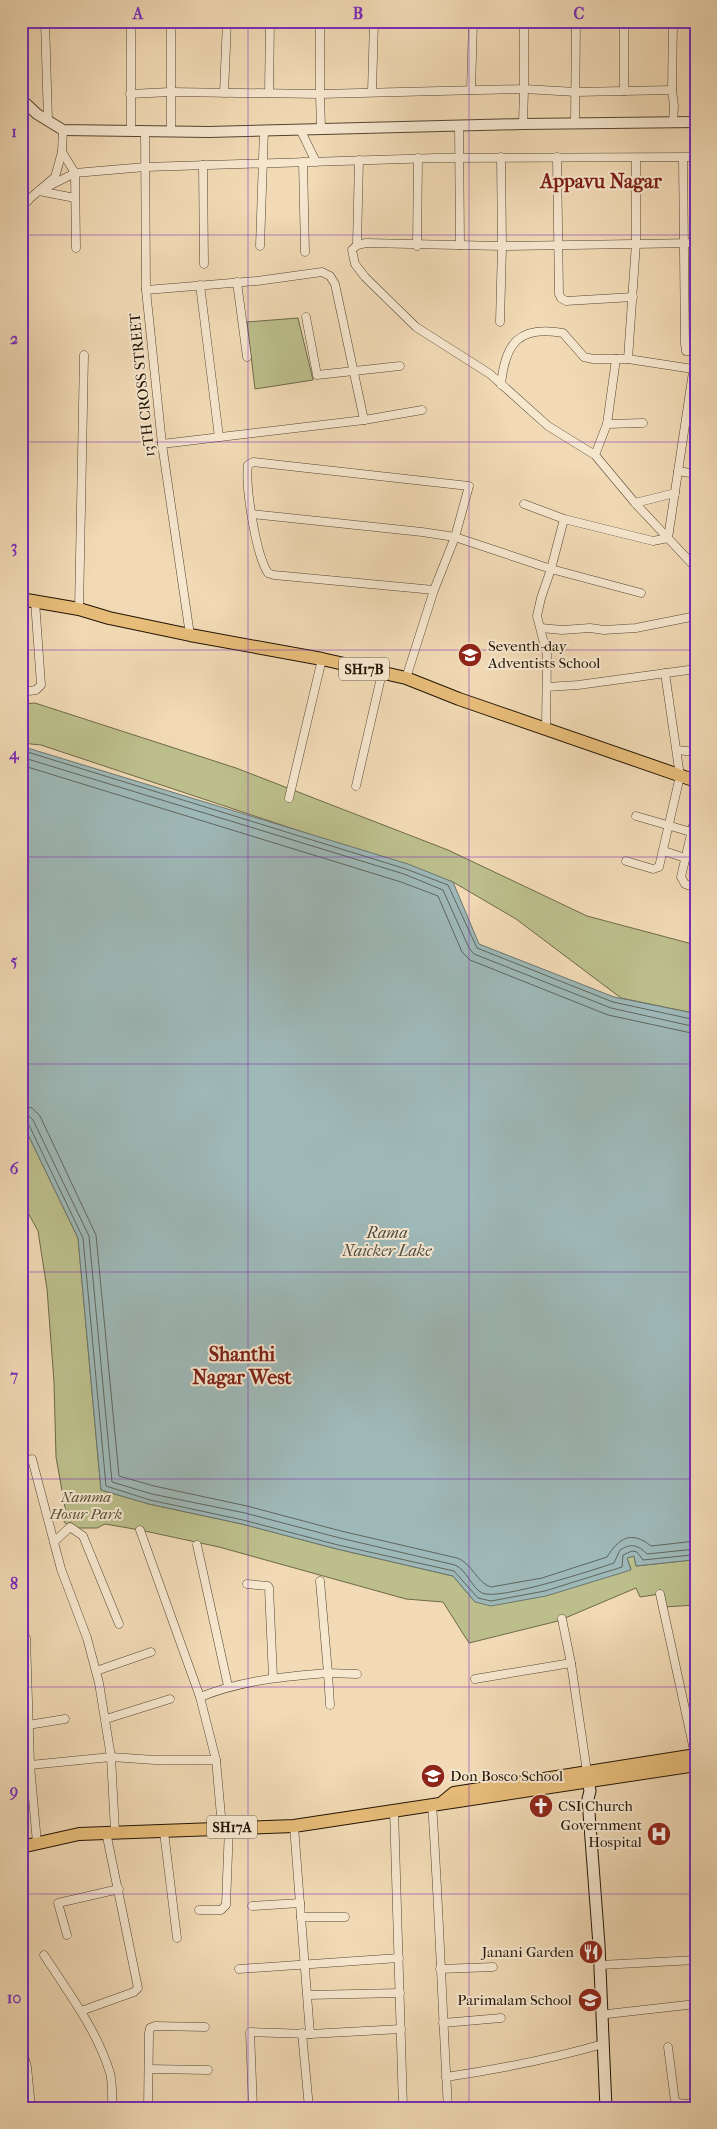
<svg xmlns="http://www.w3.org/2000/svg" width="717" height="2129" font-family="'IM FELL French Canon',serif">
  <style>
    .green { fill: #bcbf8c; stroke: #6e6948 }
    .water { fill: #9eb8b7; stroke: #6c766f }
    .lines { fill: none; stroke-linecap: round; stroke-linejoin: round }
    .shore { stroke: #5f665d; stroke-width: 1 }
    .minor-casing { stroke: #544530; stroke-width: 9 }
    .tertiary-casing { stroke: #544530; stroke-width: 12 }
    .secondary-casing { stroke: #201303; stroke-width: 13 }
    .primary-casing { stroke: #201303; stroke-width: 14 }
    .minor { stroke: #f6e7cf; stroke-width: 8 }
    .tertiary { stroke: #f6e7cf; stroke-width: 10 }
    .secondary { stroke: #f6e7cf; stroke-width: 11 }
    .primary { stroke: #e8bd7a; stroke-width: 12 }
    .grid { fill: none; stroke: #7b2cbf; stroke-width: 1; stroke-opacity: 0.55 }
    .labels { text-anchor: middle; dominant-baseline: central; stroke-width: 4; stroke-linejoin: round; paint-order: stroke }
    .shield { fill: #f6e7cf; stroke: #605340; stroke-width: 1 }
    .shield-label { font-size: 14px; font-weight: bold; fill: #201303 }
    .street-label { font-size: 15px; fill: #201303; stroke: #f6e7cf }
    .poi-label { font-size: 15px; fill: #201303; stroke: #f6e7cf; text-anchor: start }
    .park-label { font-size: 15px; font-style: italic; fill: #574f33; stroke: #f6e7cf }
    .water-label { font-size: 16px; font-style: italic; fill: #4c4d42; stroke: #f6e7cf }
    .district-label { font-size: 20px; font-weight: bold; fill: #7a1f14; stroke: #f6e7cf }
    .neatline { fill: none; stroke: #7b2cbf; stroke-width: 2 }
    .grid-label { font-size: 16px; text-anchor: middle; font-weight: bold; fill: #7b2cbf }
  </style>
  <rect width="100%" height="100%" fill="#f1dab5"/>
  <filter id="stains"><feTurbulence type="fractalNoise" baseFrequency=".004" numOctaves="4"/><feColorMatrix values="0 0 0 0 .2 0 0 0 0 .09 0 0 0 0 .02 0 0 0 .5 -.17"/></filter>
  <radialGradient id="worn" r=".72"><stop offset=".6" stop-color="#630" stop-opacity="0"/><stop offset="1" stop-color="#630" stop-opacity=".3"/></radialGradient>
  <!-- green -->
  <g class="green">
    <path d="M298,318L313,380L255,389L247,322Z"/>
    <path d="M35,703L236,768L448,850L587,916L696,945V1016L688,1012L621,998L516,919L453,882L41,745L21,743V704Z"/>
    <path d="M21,1120L78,1238L101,1490L149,1504L242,1524L337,1549L453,1576L475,1602L631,1569L627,1558L634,1556L636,1566L692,1560L696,1563V1605L664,1607L660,1594L640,1597L636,1588L558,1621L469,1643L443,1602L406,1599L219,1547L140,1530L105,1524L97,1528H72L64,1522L66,1513L56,1457L54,1382L47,1289L38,1231L21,1200Z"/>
  </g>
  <!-- water -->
  <path class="water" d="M21,746L408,864L453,882L479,944L614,997L688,1012L696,1016V1563L692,1560L636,1566L634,1556L627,1558L631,1570L546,1596L491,1606L475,1602L453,1576L337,1549L242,1524L149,1504L101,1490L78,1238L21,1120Z"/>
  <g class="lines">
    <!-- shore -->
    <g class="shore">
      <path d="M21,750L406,869L448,885L477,948L613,1002L696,1020"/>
      <path d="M21,757L404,874L443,890L469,948L474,954L611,1008L696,1027"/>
      <path d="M21,765L401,882L438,896L462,952L470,960L608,1015L696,1034"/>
      <path d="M21,1106L32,1108L40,1116L96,1235L119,1476L154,1486L247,1506L341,1531L457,1558C472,1563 477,1583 491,1587L542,1578L607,1557C619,1538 631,1530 651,1546L696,1541"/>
      <path d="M21,1113L28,1115L33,1120L89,1236L112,1482L152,1494L245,1513L340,1538L455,1565C467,1570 471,1587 482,1593C499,1601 593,1570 614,1563L620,1550C631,1543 638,1545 647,1554L696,1549"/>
      <path d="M21,1120L28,1123L83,1238L106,1486L150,1500L243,1520L338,1545L454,1571L478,1598L491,1601L545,1591L622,1567L623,1555L632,1551L637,1552L643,1560L691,1555L696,1556"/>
    </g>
    <!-- minor casing -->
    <g class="minor-casing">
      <g id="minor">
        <path d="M45,21L48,121"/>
        <path d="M131,21V130"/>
        <path d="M524,21V89L576,92L672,90L674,106L673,122"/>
        <path d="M471,90L473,21"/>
        <path d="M672,90L673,21"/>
        <path d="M624,91V21"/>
        <path d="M372,92L374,21"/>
        <path d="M224,93L227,21"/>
        <path d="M269,93L270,21"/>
        <path d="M130,94L170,92L320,94V21"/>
        <path d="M575,123L576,21"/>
        <path d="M459,125L460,245"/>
        <path d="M300,129L316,162"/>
        <path d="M321,129L320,94L524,89L523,124"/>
        <path d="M63,130L62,152L75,173L145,167L436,158L696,157"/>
        <path d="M145,131L146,290L162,444L190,635"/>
        <path d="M171,131V21"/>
        <path d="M557,157L559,294L561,298L566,301L633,297"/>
        <path d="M683,158L685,344L686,351L696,352"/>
        <path d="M303,162L305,252"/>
        <path d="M203,165L204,264"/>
        <path d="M21,191L28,201"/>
        <path d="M39,191L75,173L76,248"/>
        <path d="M39,191L75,198"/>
        <path d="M21,206L55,177L62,152"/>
        <path d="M696,243L502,246L366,243L357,245L352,250L355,264L365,277L416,327L490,374L548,426L595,455L635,503L696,568"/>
        <path d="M357,245L359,160"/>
        <path d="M260,246L264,130"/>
        <path d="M417,246L418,158"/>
        <path d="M237,282L247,357"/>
        <path d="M200,285L219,437"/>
        <path d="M146,290L257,281L322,272L330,276L335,284L364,420L162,444"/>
        <path d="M306,317L317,375L400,366"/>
        <path d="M500,322L502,246L501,157"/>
        <path d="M628,359L636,243V158"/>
        <path d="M501,385C505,343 519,325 563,333L584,357L593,359H628L693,369"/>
        <path d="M364,420L422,410"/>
        <path d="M607,424L643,423"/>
        <path d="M595,455L607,424L616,359"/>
        <path d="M678,471L696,474"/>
        <path d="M635,503L675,493"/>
        <path d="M524,504L564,519L641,538L653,541L668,538L696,352"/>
        <path d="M252,514L422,532L455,537L551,569L641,593"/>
        <path d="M79,609L84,355"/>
        <path d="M541,628L562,630L590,628L604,630L636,628L696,616"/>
        <path d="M406,678L434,590L455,537L469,486L253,462L248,465C245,487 256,555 268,573L274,575L434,590"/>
        <path d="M547,687L578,685L696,669"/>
        <path d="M21,692L36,690L41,685L35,601"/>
        <path d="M546,728L547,655L537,616L541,598L551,569L564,519"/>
        <path d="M677,750L696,752"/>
        <path d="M356,786L382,673"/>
        <path d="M289,798L322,659"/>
        <path d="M696,813L681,877L685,884L696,888"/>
        <path d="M636,816L691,832"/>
        <path d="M664,851L685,858"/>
        <path d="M626,861L653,869L659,867L680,776L665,673"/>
        <path d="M32,1459L61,1569L87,1638L99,1683L111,1757L115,1831"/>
        <path d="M140,1530L200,1697"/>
        <path d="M54,1542L70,1527L83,1536L119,1624"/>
        <path d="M197,1545L228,1686"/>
        <path d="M320,1581L328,1673L357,1674"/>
        <path d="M247,1584L268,1586L269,1588L273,1678"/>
        <path d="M660,1594L695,1755"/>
        <path d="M562,1619L571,1663L587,1772"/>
        <path d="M21,1633L26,1638L30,1765L37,1843"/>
        <path d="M96,1671L151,1652"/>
        <path d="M475,1679L571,1663"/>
        <path d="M106,1719L170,1699"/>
        <path d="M28,1725L65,1719"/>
        <path d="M30,1765L111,1757L155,1760H216"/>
        <path d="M432,1804C439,1905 442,2006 448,2108"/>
        <path d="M394,1809L403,2108"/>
        <path d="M294,1826L310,2034L401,2029"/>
        <path d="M222,1827L216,1760L200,1697C243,1680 282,1677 328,1673L330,1705"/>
        <path d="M164,1832L177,1938"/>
        <path d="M694,1903L696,1929"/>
        <path d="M252,1906L300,1903"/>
        <path d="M199,1910H221L226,1905L229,1827"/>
        <path d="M301,1917H345"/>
        <path d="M67,1935L58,1903L119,1889"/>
        <path d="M44,1955C68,1992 97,2030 110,2073C113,2084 112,2096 112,2108"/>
        <path d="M600,1965L696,1960"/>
        <path d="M239,1969L399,1958"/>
        <path d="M440,1969L493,1967"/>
        <path d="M308,1995L400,1993"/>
        <path d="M81,2011L134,1992L138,1988L106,1832"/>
        <path d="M607,2014L696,2004"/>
        <path d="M443,2023L501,2018"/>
        <path d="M302,2033L309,2108"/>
        <path d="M21,2045L27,2067L31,2108"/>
        <path d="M668,2047L675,2101L679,2103L696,2105"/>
        <path d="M149,2069L208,2070"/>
        <path d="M446,2077C500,2069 551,2059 603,2044"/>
        <path d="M148,2108L149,2033L150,2028L155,2026L205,2027"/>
        <path d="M253,2108L250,2032L310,2034"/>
      </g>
    </g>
    <!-- tertiary casing -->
    <g class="tertiary-casing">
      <path id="tertiary" d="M21,99L37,114L63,130L209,132L523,124L696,122"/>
    </g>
    <!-- secondary casing -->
    <g class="secondary-casing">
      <path id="secondary" d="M587,1774L590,1791L588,1799L599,1945L606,2108"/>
    </g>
    <!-- primary casing -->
    <g class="primary-casing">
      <g id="primary">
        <path d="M21,599L79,609L109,618L190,635L322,659L406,678L459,699L696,781"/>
        <path d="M443,1802L454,1793L696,1755"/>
        <path d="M21,1847L79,1834L294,1826L696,1765"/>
      </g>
    </g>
    <!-- minor -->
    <use href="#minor" class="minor"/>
    <!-- tertiary -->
    <use href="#tertiary" class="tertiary"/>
    <!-- secondary -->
    <use href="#secondary" class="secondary"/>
    <!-- primary -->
    <use href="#primary" class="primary"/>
  </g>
  <!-- grid -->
  <path class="grid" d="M248,21V2108M469,21V2108M21,235H696M21,442H696M21,650H696M21,857H696M21,1064H696M21,1272H696M21,1479H696M21,1687H696M21,1894H696"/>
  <!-- icons -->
  <defs>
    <g id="school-disc" transform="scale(1.25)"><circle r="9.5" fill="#8f2418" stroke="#f6e7cf"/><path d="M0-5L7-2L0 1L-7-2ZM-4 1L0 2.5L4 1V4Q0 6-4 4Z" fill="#fff"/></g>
    <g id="church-disc" transform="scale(1.25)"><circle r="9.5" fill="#8f2418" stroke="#f6e7cf"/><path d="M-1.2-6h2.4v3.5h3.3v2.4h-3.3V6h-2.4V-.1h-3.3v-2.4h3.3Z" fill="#fff"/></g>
    <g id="hospital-disc" transform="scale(1.25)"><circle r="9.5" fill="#8f2418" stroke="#f6e7cf"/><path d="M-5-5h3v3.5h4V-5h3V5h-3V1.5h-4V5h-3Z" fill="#fff"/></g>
    <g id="restaurant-disc" transform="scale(1.25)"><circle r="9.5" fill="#8f2418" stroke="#f6e7cf"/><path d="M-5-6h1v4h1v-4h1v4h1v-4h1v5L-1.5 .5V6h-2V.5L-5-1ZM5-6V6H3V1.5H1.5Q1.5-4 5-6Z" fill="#fff"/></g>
  </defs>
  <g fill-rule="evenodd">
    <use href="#school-disc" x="470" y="655"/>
    <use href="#school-disc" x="433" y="1776"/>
    <use href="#church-disc" x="541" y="1806"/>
    <use href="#hospital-disc" x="659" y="1834"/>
    <use href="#restaurant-disc" x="591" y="1952"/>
    <use href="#school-disc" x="590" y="2000"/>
  </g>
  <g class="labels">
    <!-- shield labels -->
    <g class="shield">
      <rect x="339" y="657.5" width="50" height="23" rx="4"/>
      <rect x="207" y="1815.5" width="50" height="23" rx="4"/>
    </g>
    <g class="shield-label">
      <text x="364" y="669">SH17B</text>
      <text x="232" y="1827">SH17A</text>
    </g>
    <!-- street labels -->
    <g class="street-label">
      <text transform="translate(142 385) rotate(-96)">13TH CROSS STREET</text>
    </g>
    <!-- poi labels -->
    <g class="poi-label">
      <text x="488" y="646">Seventh-day<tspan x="488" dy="17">Adventists School</tspan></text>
      <text x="450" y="1776">Don Bosco School</text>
      <text x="558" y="1806">CSI Church</text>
      <text x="642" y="1825" text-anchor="end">Government<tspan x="642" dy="17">Hospital</tspan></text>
      <text x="574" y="1952" text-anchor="end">Janani Garden</text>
      <text x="572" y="2000" text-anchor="end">Parimalam School</text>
    </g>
    <!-- park labels -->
    <g class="park-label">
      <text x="86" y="1497">Namma<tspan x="86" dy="17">Hosur Park</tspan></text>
    </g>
    <!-- water labels -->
    <g class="water-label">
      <text x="387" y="1232">Rama<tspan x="387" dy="18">Naicker Lake</tspan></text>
    </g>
    <!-- district labels -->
    <g class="district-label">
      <text x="601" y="181">Appavu Nagar</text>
      <text x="242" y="1354">Shanthi<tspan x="242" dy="23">Nagar West</tspan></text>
    </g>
  </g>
  <!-- margin -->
  <rect width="717" height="2129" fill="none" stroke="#f1dab5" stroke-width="55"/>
  <rect x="28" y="28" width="662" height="2074" class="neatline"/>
  <g class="grid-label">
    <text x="138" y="19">A</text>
    <text x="358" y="19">B</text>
    <text x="579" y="19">C</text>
    <text x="14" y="137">1</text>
    <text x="14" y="344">2</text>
    <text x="14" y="552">3</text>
    <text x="14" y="759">4</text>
    <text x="14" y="966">5</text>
    <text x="14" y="1174">6</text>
    <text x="14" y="1381">7</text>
    <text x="14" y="1589">8</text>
    <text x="14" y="1796">9</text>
    <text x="14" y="2003">10</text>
  </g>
  <rect width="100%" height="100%" filter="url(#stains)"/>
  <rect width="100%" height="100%" fill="url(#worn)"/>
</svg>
